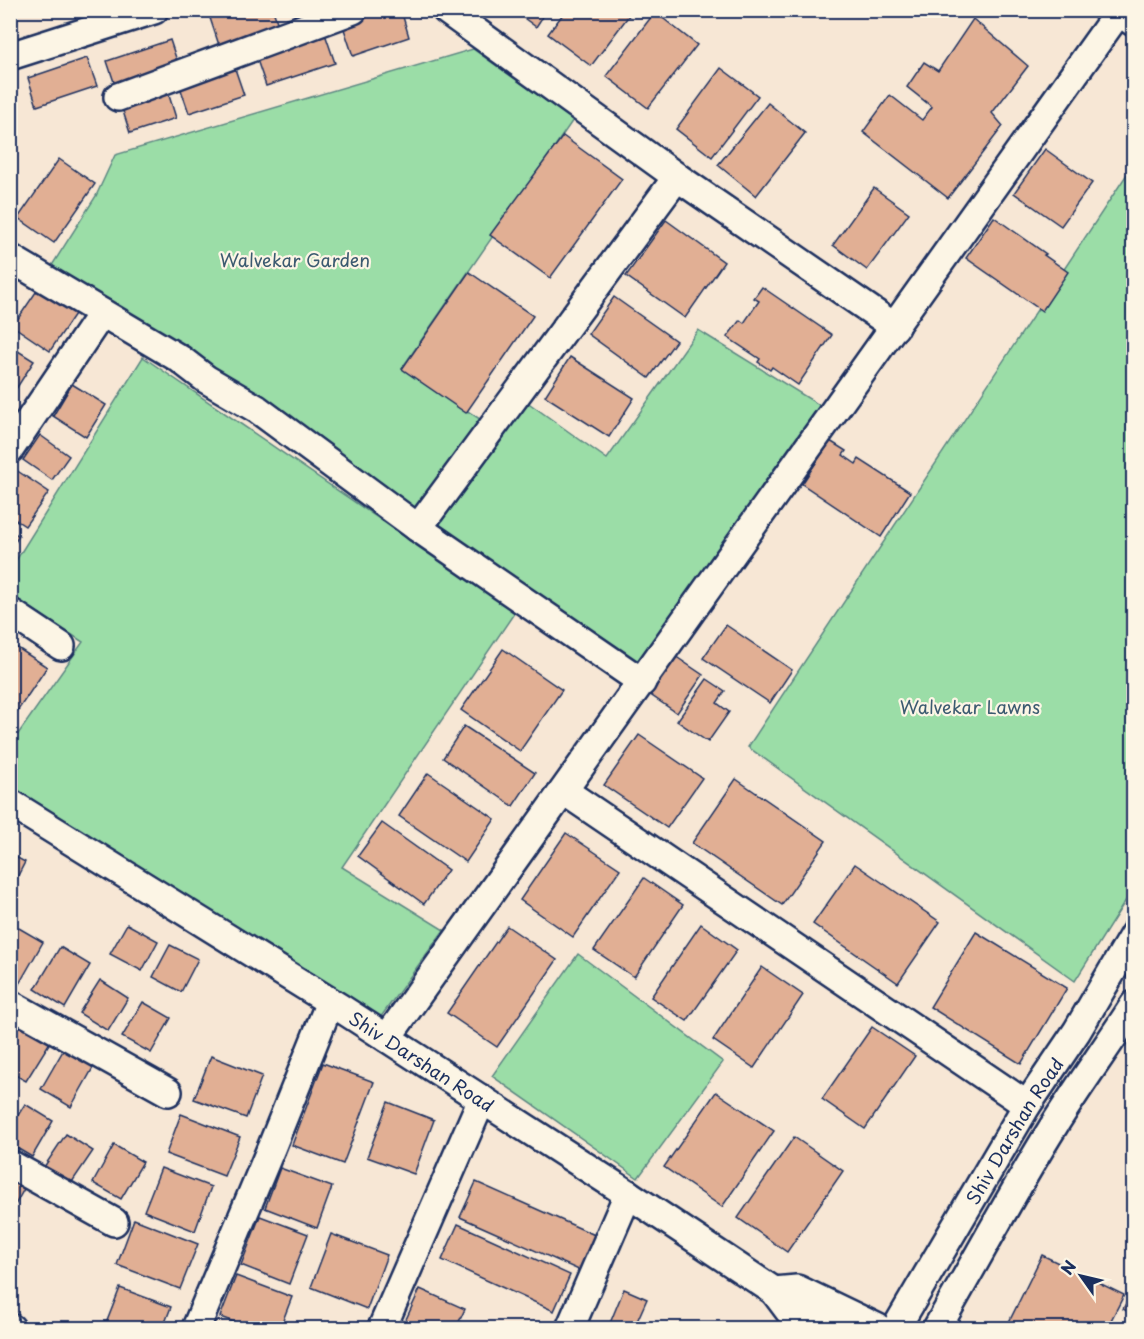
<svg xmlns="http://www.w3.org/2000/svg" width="1144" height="1339" font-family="'Playpen Sans',sans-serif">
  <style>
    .green { fill: #9bdda7; stroke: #5b8682; stroke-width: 1.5 }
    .building { fill: #e1af94; stroke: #1b2f5e; stroke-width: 1.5 }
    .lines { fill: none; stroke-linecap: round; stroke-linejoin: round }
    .minor-casing { stroke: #1b2f5e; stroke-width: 32 }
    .highway-casing { stroke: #1b2f5e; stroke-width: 38 }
    .minor { stroke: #fcf5e5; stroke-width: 27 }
    .highway { stroke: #fcf5e5; stroke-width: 33 }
    .labels { text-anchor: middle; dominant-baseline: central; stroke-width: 4.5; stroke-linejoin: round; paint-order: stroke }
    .park-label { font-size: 18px; fill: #3b5a70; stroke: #fcf5e5 }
    .street-label { font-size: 18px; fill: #1b2f5e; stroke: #fcf5e5 }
  </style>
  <rect width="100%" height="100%" fill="#f7e7d5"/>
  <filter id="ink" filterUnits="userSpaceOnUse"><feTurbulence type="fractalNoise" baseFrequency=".0167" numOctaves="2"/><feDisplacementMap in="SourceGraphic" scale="12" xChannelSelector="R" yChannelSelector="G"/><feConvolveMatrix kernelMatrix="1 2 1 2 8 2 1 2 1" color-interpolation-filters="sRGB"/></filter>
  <g filter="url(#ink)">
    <!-- green -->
    <g class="green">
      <path d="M473,49L573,120L402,368L492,427L418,528L44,278L96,196L115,155Z"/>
      <path d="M1133,165V889L1075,981L748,747Z"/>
      <path d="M698,330L824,408L642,682L427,534L516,394L607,459Z"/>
      <path d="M143,357L515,612L342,867L444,930L372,1029L11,803V744L83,642L11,595L10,570Z"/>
      <path d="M578,954L723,1062L638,1178L492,1076Z"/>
    </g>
    <!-- building -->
    <g class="building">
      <path d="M231,10H273L278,25L219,45L210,18Z"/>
      <path d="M293,10H325L298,25Z"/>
      <path d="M379,10H401L409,37L353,56L342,23Z"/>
      <path d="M513,10H547L536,27Z"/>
      <path d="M566,10H633L591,66L548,34Z"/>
      <path d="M655,12L697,45L648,108L606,76Z"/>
      <path d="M973,19L1028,66L992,113L1003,126L948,198L863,132L890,95L922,120L932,107L907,87L924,62L938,71Z"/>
      <path d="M323,28L335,63L266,86L254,51Z"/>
      <path d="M170,40L180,70L117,91L107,61Z"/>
      <path d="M87,58L97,86L37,106L28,78Z"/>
      <path d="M233,63L244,95L189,113L178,81Z"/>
      <path d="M721,68L758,96L712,157L676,129Z"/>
      <path d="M167,89L176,118L130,133L121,105Z"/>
      <path d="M768,103L805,133L756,196L718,165Z"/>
      <path d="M563,136L622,179L550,278L490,235Z"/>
      <path d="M1045,149L1092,183L1061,226L1014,193Z"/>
      <path d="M59,159L95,184L54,243L18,218Z"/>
      <path d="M874,188L909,213L867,270L833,245Z"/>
      <path d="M994,217L1046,254L1044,255L1068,272L1042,311L966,258Z"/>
      <path d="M666,220L724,262L685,318L626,276Z"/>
      <path d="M469,272L533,316L466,413L402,369Z"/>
      <path d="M762,287L832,335L798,385L772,367L770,370L758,362L760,359L727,337L740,320L744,323L759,301L754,298Z"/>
      <path d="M38,289L75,314L50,351L13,326Z"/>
      <path d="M614,297L676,341L649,378L588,334Z"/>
      <path d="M10,346L34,361L14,392L10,390Z"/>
      <path d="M570,357L634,398L609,437L545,396Z"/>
      <path d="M72,384L106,405L86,437L53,416Z"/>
      <path d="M40,435L69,456L52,480L23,460Z"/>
      <path d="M830,441L846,451L843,455L856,464L859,459L910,492L881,537L802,484Z"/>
      <path d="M13,468L49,492L25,526L10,516V471Z"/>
      <path d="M10,530L19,536L10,549Z"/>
      <path d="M726,625L792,670L770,703L703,658Z"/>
      <path d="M10,643L47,667L10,722Z"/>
      <path d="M503,649L562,690L520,751L461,710Z"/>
      <path d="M672,654L703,675L677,713L646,692Z"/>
      <path d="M707,679L725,691L717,703L729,712L708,742L677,721Z"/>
      <path d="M464,726L535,773L513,806L443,758Z"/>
      <path d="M639,735L702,778L667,828L604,785Z"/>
      <path d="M428,773L495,819L466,862L399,816Z"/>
      <path d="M736,779L826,841L782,905L692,843Z"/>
      <path d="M382,823L448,870L424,904L358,856Z"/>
      <path d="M566,833L620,869L573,937L520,900Z"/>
      <path d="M10,854L25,862L10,891Z"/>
      <path d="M855,864L940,922L898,983L813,924Z"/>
      <path d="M644,878L683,905L634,977L594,950Z"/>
      <path d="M12,924L43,942L19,984L10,979V926Z"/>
      <path d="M127,924L158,941L142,971L110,954Z"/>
      <path d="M701,924L737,950L687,1021L651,997Z"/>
      <path d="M507,926L557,960L497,1047L447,1013Z"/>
      <path d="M976,932L1067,988L1021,1064L930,1007Z"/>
      <path d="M170,945L198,959L181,992L153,977Z"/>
      <path d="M60,947L90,965L65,1008L35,989Z"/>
      <path d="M762,967L803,995L754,1068L713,1040Z"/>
      <path d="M100,980L128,998L108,1031L79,1013Z"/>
      <path d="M143,1002L171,1018L151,1053L122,1037Z"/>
      <path d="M22,1021L52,1039L26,1081L10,1072V1039Z"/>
      <path d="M872,1027L915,1056L865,1129L822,1099Z"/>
      <path d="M64,1049L94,1066L71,1107L41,1089Z"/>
      <path d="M211,1056L262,1076L246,1118L194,1099Z"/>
      <path d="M323,1063L374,1082L343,1164L292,1145Z"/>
      <path d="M716,1092L774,1131L722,1207L664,1167Z"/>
      <path d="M388,1102L434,1120L414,1174L367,1157Z"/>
      <path d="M25,1104L53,1121L32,1157L10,1144V1128Z"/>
      <path d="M181,1114L240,1137L224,1176L166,1154Z"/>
      <path d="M66,1134L93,1151L70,1185L44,1167Z"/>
      <path d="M794,1137L843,1171L787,1252L738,1218Z"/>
      <path d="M114,1145L143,1162L121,1199L93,1183Z"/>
      <path d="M161,1168L211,1187L195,1231L144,1211Z"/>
      <path d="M280,1168L332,1187L317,1228L265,1208Z"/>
      <path d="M10,1179L25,1187L10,1214Z"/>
      <path d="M476,1182L597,1236L581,1271L460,1217Z"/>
      <path d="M260,1216L308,1234L289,1284L241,1265Z"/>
      <path d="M134,1219L198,1244L180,1289L117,1265Z"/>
      <path d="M458,1224L570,1275L554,1311L442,1260Z"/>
      <path d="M331,1234L387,1255L367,1309L311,1287Z"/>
      <path d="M1042,1255L1124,1295L1107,1328H1006Z"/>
      <path d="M236,1276L292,1297L280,1328H251L220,1317Z"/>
      <path d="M120,1288L171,1307L163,1328H111L105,1326Z"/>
      <path d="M1134,1288V1315L1123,1309Z"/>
      <path d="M420,1289L465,1309L456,1328H402Z"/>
      <path d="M624,1289L647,1299L634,1328H608Z"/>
    </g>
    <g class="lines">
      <!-- minor casing -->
      <g class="minor-casing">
        <g id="minor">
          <path d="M446,10L677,177L895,327"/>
          <path d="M10,56L154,10"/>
          <path d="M118,97L353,10"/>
          <path d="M10,258L180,359L206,379L257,409L418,528L642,682"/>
          <path d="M10,449L102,313"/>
          <path d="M418,528L677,177"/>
          <path d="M10,612L61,646"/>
          <path d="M564,791L1027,1105"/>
          <path id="s1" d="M10,803L342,1009L628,1194L774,1291L789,1311L823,1328"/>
          <path d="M10,1004L168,1092"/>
          <path d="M387,1038L1120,10"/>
          <path d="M10,1164L114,1222"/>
          <path d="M774,1291L797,1289L878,1328"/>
          <path d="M10,1328H11"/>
          <path d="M196,1328L272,1146L330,1002"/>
          <path d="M382,1328L482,1099"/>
          <path d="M570,1328L628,1194"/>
          <path id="s2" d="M896,1328L1027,1105L1077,1031L1134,934"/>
          <path d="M937,1328C976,1261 1012,1193 1053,1127C1079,1085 1108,1046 1134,1005"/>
        </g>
      </g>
      <!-- highway casing -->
      <g class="highway-casing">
        <path id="highway" d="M1123,10L1134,19"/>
      </g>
      <!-- minor -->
      <use href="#minor" class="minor"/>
      <!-- highway -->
      <use href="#highway" class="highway"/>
    </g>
  </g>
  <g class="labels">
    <!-- park labels -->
    <g class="park-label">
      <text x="295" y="259">Walvekar Garden</text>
      <text x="970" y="706">Walvekar Lawns</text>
    </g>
    <!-- street labels -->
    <g class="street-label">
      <text stroke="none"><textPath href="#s1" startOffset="486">Shiv Darshan Road</textPath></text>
      <text stroke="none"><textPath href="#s2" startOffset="230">Shiv Darshan Road</textPath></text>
    </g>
  </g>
  <!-- margin -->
  <rect width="1144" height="1339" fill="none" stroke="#fcf5e5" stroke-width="36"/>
  <rect x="18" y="18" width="1108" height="1303" fill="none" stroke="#1b2f5e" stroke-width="2" filter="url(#ink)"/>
  <!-- north arrow -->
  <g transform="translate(1081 1276) rotate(304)" stroke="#fcf5e5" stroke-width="4.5" paint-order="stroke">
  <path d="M0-4.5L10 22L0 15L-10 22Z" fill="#1b2f5e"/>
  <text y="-9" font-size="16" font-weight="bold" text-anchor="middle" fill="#1b2f5e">N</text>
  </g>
</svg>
